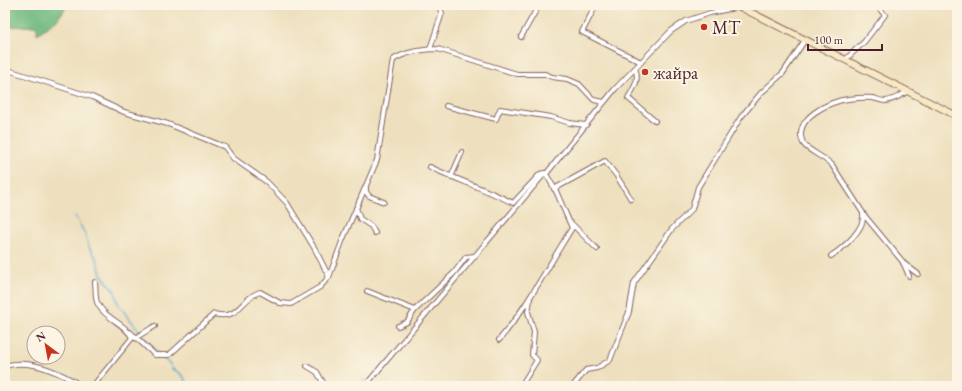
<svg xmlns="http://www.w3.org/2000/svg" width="962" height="391" font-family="'EB Garamond',serif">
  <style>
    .forest { fill: #70b980; stroke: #5d6c56 }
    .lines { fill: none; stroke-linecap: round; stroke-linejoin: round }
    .stream { stroke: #5ba2d1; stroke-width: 1.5 }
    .street-casing { stroke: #83635e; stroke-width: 6 }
    .secondary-casing { stroke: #83635e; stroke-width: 8 }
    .street { stroke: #fff; stroke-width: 4 }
    .secondary { stroke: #f8e8c3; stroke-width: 6 }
    .poi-dot { fill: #c8321e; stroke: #fcf5e5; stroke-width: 1.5 }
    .labels { text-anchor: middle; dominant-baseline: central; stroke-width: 4; stroke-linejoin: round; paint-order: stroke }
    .poi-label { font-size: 18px; fill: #4a1f2b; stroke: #fcf5e5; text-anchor: start }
  </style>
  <rect width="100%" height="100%" fill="#fcf5e5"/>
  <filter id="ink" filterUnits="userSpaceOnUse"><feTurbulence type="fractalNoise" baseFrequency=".025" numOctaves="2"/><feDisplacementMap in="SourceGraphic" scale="8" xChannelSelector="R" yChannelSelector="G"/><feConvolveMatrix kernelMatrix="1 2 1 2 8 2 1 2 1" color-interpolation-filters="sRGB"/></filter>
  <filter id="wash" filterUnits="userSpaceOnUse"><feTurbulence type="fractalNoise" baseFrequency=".012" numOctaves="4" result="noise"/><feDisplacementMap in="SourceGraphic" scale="16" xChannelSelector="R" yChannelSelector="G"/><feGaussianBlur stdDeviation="0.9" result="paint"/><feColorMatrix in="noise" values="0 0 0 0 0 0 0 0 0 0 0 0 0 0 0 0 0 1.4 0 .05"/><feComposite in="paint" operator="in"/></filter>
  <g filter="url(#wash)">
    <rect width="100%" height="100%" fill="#eee0be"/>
    <!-- forest -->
    <path class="forest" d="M5,5H68L56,21L37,34V26L5,27Z"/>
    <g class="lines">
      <!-- stream -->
      <g class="stream">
        <path d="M75,216L85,234L89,247L97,259L101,274L115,292L118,304L141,333"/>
        <path d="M143,336L161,357L171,365L172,369C181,373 185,376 187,386"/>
        <path d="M360,386L365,379"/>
      </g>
    </g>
  </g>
  <g filter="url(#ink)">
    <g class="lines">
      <!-- street casing -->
      <g class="street-casing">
        <g id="street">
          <path d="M596,5L582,32L641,62"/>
          <path d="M521,37L539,5"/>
          <path d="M430,49L442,13L439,7L434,5"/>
          <path d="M845,60L864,42L885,15L876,5"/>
          <path d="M5,69L92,97L124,112L168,124L225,147L233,158L267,182L287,203L315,249L329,277"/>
          <path d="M635,69C640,79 634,88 628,98L655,121"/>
          <path d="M446,106L496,119L500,109L551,117L570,123L585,125"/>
          <path d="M430,167C457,180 486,189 513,203L540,174L544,173"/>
          <path d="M451,177L462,152"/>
          <path d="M366,188V192L369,196L384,202"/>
          <path d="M554,189L605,161L616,175L631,199"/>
          <path d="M356,208L360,219L371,226L375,233"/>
          <path d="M864,215L903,262L909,276"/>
          <path d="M571,223L597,249"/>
          <path d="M831,256C843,248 866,229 863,213L832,165C825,157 806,150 803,143C792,119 829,101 848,99C856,98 865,97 873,98C877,99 881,101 885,101C892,101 901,95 907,92"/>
          <path d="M903,263L918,274"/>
          <path d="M367,291L415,310"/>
          <path d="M398,326L407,322L415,310L454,273L466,257L474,256"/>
          <path d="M130,332L155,355H159"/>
          <path d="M135,338L155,326"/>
          <path d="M499,340C528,306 548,266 572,228L556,191L546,174"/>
          <path d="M161,355H169L214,314C240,321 240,298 260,292L280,303L291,304L320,287L329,277L343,239L377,160L393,60C404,52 425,49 438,49L517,74H545L552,77L567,79L579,84L594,100L604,102"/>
          <path d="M5,366C30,358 61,373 82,386"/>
          <path d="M307,366L317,372L325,386"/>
          <path d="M93,386L132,338C127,324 103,318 97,302C95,297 96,288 95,282"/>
          <path d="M365,386L545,173L546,174L615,89L671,31L686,21L710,13L739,7"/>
          <path d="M521,386L537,360L532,355L534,332L528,312L530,300"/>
          <path d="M573,386L586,370L597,368L610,360L629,312L634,283L672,229L692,209L698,187L741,117L761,93L783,73L805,40"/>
        </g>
      </g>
      <!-- secondary casing -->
      <g class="secondary-casing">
        <path id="secondary" d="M736,5L957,116"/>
      </g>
      <!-- street -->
      <use href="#street" class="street"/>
      <!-- secondary -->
      <use href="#secondary" class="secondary"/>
    </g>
  </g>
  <!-- markers -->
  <g class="poi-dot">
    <circle cx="704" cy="27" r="4"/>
    <circle cx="645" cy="72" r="4"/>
  </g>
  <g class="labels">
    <!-- poi labels -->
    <g class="poi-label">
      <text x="712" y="27">MT</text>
      <text x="653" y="72">жайра</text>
    </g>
  </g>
  <!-- margin -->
  <rect width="962" height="391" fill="none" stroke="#fcf5e5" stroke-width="20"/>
  <!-- north arrow -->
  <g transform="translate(46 345) rotate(328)"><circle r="19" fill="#fcf5e5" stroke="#b59f9b"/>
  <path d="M0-3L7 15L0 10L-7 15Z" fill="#c8321e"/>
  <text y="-6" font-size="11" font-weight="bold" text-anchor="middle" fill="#4a1f2b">N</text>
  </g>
  <!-- scale -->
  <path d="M808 44v6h74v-6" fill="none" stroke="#4a1f2b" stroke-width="2"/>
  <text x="814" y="44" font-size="12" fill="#4a1f2b" stroke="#fcf5e5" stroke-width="3" paint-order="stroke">100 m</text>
</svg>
